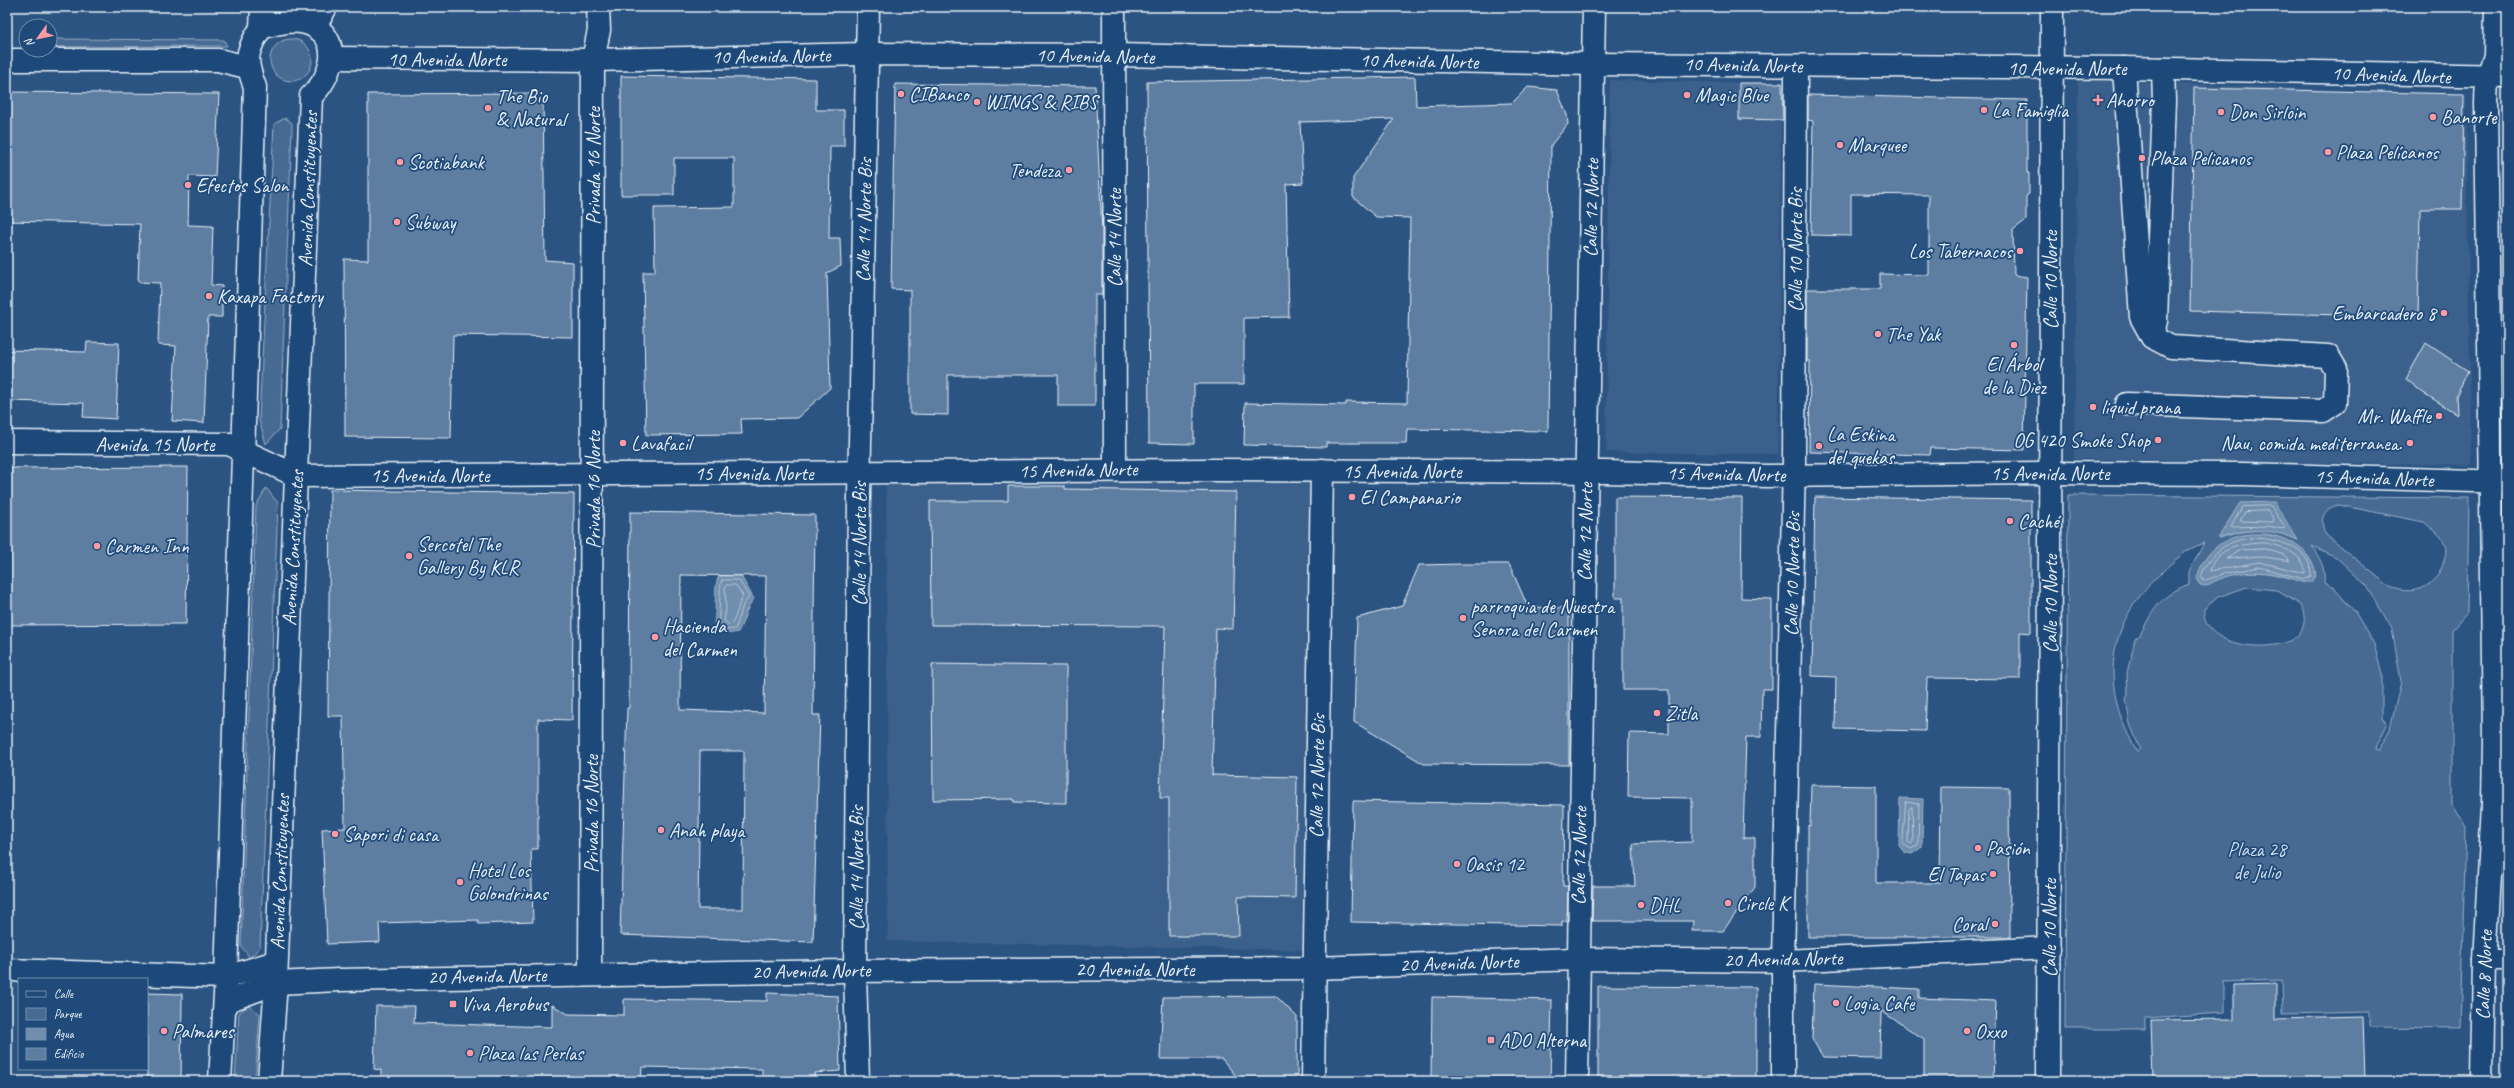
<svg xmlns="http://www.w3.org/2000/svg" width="2514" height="1088" font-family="Caveat,sans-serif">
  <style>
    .built { fill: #3a608b }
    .green { fill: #476b93; stroke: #98aec6; fill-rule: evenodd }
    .water { fill: #708ead; stroke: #a0b6cb }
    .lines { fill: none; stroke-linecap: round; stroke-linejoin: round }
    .shore { stroke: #b8c9da; stroke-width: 1 }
    .building { fill: #5d7da1; stroke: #e8f1f8; fill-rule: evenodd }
    .minor-casing { stroke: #e8f1f8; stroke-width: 25 }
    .major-casing { stroke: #e8f1f8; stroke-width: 25 }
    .minor { stroke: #1f4a7a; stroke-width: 22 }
    .major { stroke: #1f4a7a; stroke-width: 22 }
    .poi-dot { fill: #ff9aa2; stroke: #1f4a7a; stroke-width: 1.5 }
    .labels { text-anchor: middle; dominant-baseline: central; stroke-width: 3.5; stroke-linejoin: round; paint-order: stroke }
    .street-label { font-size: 20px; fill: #e8f1f8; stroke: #1f4a7a }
    .poi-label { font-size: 20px; fill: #e8f1f8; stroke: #1f4a7a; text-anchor: start }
    .park-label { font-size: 20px; fill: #d0dde9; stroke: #1f4a7a }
  </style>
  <rect width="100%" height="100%" fill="#2b5482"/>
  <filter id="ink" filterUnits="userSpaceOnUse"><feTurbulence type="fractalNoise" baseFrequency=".025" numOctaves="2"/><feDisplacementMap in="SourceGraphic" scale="8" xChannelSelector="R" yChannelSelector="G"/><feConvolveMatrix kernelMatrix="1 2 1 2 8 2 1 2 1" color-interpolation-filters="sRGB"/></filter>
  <g filter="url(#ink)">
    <!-- built -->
    <g class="built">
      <path d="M1610,80L1739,83L1740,119L1781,120L1778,454L1606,452Z"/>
      <path d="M2078,80L2466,95L2471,465L2074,459Z"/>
      <path d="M886,481L1310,482L1304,950L888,941Z"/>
    </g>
    <!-- green -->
    <g class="green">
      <path d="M50,39L224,40L227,46L50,47Z"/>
      <circle cx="291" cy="60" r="21"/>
      <path d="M285,118L292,123V128L280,429L266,444L259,420L274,124Z"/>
      <path d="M266,488L278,503L260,947L250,958L241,946L256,506Z"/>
      <path d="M2068,495L2469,498L2467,613L2452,630V807L2466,826L2460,1028L2370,1027V1012L2283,1014L2282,980L2224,982V1013L2145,1018V1029H2065ZM2240,503L2298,540C2266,526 2250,529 2219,538ZM2339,505L2424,522C2431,528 2442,535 2445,544C2447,551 2445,559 2442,566C2433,589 2413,596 2390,587L2326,535C2319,521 2322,508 2339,505ZM2268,534C2291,540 2313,550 2316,577L2304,583C2270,571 2239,565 2206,586L2204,562C2222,537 2238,534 2268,534ZM2204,543L2189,572V584C2160,596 2154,608 2140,635L2135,639L2127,673L2128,695L2126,699L2130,724L2140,749L2137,751C2099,688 2106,624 2160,574C2172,562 2188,548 2204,543ZM2312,546L2336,557L2367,586L2392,629L2401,681L2390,729L2378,751L2375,749L2387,725L2382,717V675L2374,644L2355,612L2334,588L2324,583C2326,568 2320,559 2312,546ZM2247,587L2276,590L2301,605C2304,614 2306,620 2302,629C2291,657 2199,651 2204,609L2218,597Z"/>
      <path d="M249,1005L260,1014L255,1081H235L239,1013Z"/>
    </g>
    <!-- water -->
    <g class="water">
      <path d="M2274,502L2298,540C2271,528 2246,528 2218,538L2240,503Z"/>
      <path d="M2251,534C2276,534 2298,539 2311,562C2316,569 2317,575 2312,582C2302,583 2295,579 2285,576C2258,569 2230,571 2206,586L2200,585L2197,578C2204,551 2224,536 2251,534Z"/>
      <path d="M719,576H741L754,599C745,609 745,620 738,632C726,635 721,633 714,623C717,608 713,587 719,576Z"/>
      <path d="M1900,798L1923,799L1922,847L1912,854L1904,852L1899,846Z"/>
    </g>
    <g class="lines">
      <!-- shore -->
      <g class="shore">
        <path d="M2271,506L2285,527L2284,529L2268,526L2231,527L2242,507Z"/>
        <path d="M2268,511L2274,519L2273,522L2240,521L2245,512Z"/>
        <path d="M2251,538C2274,538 2312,546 2311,576L2304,579L2259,567L2226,573L2203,581C2200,576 2203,571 2205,567C2216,548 2231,540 2251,538Z"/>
        <path d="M2266,543C2280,546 2306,554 2305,573L2259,562L2210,571C2215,546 2246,543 2266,543Z"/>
        <path d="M2266,549L2284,555L2290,561L2259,556L2226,559L2241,550Z"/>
        <path d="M722,580H739L749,597L743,605L736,628C728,632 723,629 718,622C720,613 719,583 722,580Z"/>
        <path d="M727,585H736L743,596C738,603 736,622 730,625L724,621L726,609L725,587Z"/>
        <path d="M1906,802L1919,804L1918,845L1911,849L1903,844Z"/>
        <path d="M1912,807L1913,842L1911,844L1908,842L1909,809Z"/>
      </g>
    </g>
    <!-- building -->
    <g class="building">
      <path d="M621,76L816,79V110H844V146H830L829,238H840L841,266L827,273L830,388L797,418L741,419L742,434L646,435L643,272H655L654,208L734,207V158H674V195H621Z"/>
      <path d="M1415,77L1416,106L1512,103L1528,87L1557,90L1567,115L1568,124L1551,145L1548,431L1407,429L1406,443H1326V447L1244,445L1245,403L1346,405V402L1407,403L1410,218L1376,217L1353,197V178L1394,119L1300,122L1303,183L1286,184L1289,317L1244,318V384H1194V444L1149,443L1147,82Z"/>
      <path d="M1739,83H1782L1783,120L1739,119Z"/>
      <path d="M895,84L1095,86L1102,232V295H1095V406H1058V375H948V415L910,414V290L891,289Z"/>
      <path d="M2194,88L2464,94L2462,209H2420L2418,317L2190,311Z"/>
      <path d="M7,92L219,94L215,177L189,176L188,225L213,226L211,285L222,286V317H208L204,423L172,421L176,346L158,345L160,283L138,282L140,224L7,221Z"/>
      <path d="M543,93L545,260L573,262V337L453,335L451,438L345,437L344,259L368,260V94Z"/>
      <path d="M1808,95L2027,100V173H2029V194L2026,196V220L2013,230L2014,275L2027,277L2024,450L1931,448L1930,455L1809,452L1810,361H1807V289H1880V274L1929,275V195L1851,194V236L1811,235L1813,121L1808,120Z"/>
      <path d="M87,342L119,343L116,419L83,417L84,403L7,401V350L86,352Z"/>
      <path d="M2426,343L2468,371L2456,396L2457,414L2422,392L2406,379Z"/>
      <path d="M188,467L186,624L7,625V468Z"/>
      <path d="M1008,486H1065V489L1236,492L1233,629L1216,628L1212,775L1297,777L1295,898L1238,897L1239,936H1169V798H1160L1165,626L931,625L930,501H1008Z"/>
      <path d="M330,490L574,494L572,720L538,719V849H531L533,922L478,924V920L379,923L380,942L327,944L322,829L345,828L343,716H328Z"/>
      <path d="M1615,497L1742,498L1741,598L1772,599V689H1762L1761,737H1746L1743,838H1755V887L1723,931H1692L1693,921H1592L1593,886H1635L1633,844L1692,842V798L1628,797L1629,733L1669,734V690H1623V598H1615Z"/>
      <path d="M1815,497L2031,500V633L2020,632V679L1927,678L1925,731L1835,729L1836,677L1812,676Z"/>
      <path d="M630,512L815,515L813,715H820L813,942L620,935L627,708H629ZM681,575L766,576L764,713L680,710ZM700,751H744L743,909H698Z"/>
      <path d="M1463,564H1509L1528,607L1569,608V765L1424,764L1354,722L1357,618L1402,606L1419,565Z"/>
      <path d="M932,664L1066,666V803L1014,802V799L933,800Z"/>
      <path d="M1811,785L1876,786V883H1940L1941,787L2009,788L2010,937H1808V825L1810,826Z"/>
      <path d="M1353,801L1564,805L1563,886H1568L1567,921H1562V926L1351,922Z"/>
      <path d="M1814,984L1919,989V998L1996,1001L1993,1081H1924V1039L1881,1011L1880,1058L1823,1057L1812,1039Z"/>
      <path d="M2276,984V1019L2363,1017L2365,1081H2314V1077L2153,1081L2151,1020L2234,1019V985Z"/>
      <path d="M1598,986L1756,987V1081H1598Z"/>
      <path d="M147,993L182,994L181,1081H147Z"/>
      <path d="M767,993L838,996L840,1071L814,1073L815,1081H762V1069L642,1067L641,1081H381V1070L374,1069L376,1006H415L414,1023L552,1027V1005L568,1014L624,1015V999L767,1001Z"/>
      <path d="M1276,996L1297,1017V1081H1240L1222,1059H1160L1163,997Z"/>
      <path d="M1432,997L1552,1000L1550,1081H1431Z"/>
    </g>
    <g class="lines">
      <!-- minor casing -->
      <g class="minor-casing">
        <g id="minor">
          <path d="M1114,7L1115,470"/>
          <path d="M315,27L326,7"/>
          <path d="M261,28L262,7"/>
          <path d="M332,58L593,60L866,54L1113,55L1593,64L2124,68L2507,76"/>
          <path d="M7,60H218L247,67"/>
          <path d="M2124,68L2141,317L2152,337L2171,347L2328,356L2336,369L2335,403L2323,411L2127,404"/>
          <path d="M2152,337L2156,321L2164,101L2163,69"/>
          <path d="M7,442L229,444L297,476L1210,470L1606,472L1768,476L2039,473L2244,474L2507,482"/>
          <path d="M2484,960H2507"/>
          <path d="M7,970L226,977L276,962"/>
          <path d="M590,974L593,60L599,30L598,7"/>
          <path d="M225,1002L276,983L339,980L845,971L1314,968L1578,959L1783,961L2049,948"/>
          <path d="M858,1081L855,971L859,496L868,7"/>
          <path d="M1313,1081L1322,470"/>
          <path d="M1577,1081L1594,7"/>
          <path d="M1783,1081V961L1794,461L1796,66"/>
          <path d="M2048,1081L2052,7"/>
          <path d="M2482,1081L2484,960L2493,806L2494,740L2486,103L2487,78L2495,56L2496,7"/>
        </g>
      </g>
      <!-- major casing -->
      <g class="major-casing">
        <path id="major" d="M220,1081L226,977L255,87C245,61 245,52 261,28C278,23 299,17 315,27C343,43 330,80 311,96L276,983L269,1081"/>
      </g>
      <!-- minor -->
      <use href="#minor" class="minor"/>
      <!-- major -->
      <use href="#major" class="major"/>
    </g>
  </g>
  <!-- markers -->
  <g class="poi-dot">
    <circle cx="901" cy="94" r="4"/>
    <circle cx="1687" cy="95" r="4"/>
    <path d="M2096 94h4v4h4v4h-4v4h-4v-4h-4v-4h4z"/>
    <circle cx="977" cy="102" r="4"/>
    <circle cx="488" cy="108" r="4"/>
    <circle cx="1984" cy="110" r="4"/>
    <circle cx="2221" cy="112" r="4"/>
    <circle cx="2433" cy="117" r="4"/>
    <circle cx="1840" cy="145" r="4"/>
    <circle cx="2328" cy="152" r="4"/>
    <circle cx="2142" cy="158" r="4"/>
    <circle cx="400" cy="162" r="4"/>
    <circle cx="1069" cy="170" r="4"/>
    <circle cx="188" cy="185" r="4"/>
    <circle cx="397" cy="222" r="4"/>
    <circle cx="2020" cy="251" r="4"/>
    <circle cx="209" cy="296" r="4"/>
    <circle cx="2444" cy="313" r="4"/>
    <circle cx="1878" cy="334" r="4"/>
    <circle cx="2014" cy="345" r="4"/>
    <circle cx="2093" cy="407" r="4"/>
    <circle cx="2439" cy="416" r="4"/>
    <circle cx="2158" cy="440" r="4"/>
    <circle cx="623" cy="443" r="4"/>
    <circle cx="2410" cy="443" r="4"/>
    <circle cx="1819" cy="446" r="4"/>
    <circle cx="1352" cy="497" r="4"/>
    <circle cx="2010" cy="521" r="4"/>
    <circle cx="97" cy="546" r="4"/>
    <circle cx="409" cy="556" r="4"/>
    <circle cx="1463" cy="618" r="4"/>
    <circle cx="655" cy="637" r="4"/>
    <circle cx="1657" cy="713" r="4"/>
    <circle cx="661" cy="830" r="4"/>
    <circle cx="335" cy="834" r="4"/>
    <circle cx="1978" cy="848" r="4"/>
    <circle cx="1457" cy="864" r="4"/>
    <circle cx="1993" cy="874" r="4"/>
    <circle cx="460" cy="882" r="4"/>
    <circle cx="1728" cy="903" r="4"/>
    <circle cx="1641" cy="905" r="4"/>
    <circle cx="1995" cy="924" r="4"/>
    <circle cx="1836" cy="1003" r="4"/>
    <rect x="449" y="1000" width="8" height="8" rx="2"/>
    <circle cx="164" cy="1031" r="4"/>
    <circle cx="1967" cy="1031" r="4"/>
    <rect x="1487" y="1036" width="8" height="8" rx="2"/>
    <circle cx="470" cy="1053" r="4"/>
  </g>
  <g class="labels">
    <!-- street labels -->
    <g class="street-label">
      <text transform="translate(771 56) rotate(-1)">10 Avenida Norte</text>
      <text transform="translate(1095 56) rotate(1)">10 Avenida Norte</text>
      <text x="447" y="59">10 Avenida Norte</text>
      <text transform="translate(1419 61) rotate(1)">10 Avenida Norte</text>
      <text transform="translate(1743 65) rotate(1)">10 Avenida Norte</text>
      <text x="2067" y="68">10 Avenida Norte</text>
      <text transform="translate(2391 75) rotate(2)">10 Avenida Norte</text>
      <text transform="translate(593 166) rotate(-90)">Privada 16 Norte</text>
      <text transform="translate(308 189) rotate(-88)">Avenida Constituyentes</text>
      <text transform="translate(1591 208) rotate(-89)">Calle 12 Norte</text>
      <text transform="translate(864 220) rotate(-89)">Calle 14 Norte Bis</text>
      <text transform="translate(1114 238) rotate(-90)">Calle 14 Norte</text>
      <text transform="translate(1795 250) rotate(-90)">Calle 10 Norte Bis</text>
      <text transform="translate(2050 280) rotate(-90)">Calle 10 Norte</text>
      <text x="155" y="444">Avenida 15 Norte</text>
      <text transform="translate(1078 470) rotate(-1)">15 Avenida Norte</text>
      <text x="1402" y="471">15 Avenida Norte</text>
      <text x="754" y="473">15 Avenida Norte</text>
      <text x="2050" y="473">15 Avenida Norte</text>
      <text transform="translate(1726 474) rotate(1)">15 Avenida Norte</text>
      <text x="430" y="475">15 Avenida Norte</text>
      <text transform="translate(2374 478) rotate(2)">15 Avenida Norte</text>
      <text transform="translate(593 490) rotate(-90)">Privada 16 Norte</text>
      <text transform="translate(1585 532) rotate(-89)">Calle 12 Norte</text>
      <text transform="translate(859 544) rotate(-90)">Calle 14 Norte Bis</text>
      <text transform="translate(293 548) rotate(-87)">Avenida Constituyentes</text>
      <text transform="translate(1792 574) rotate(-89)">Calle 10 Norte Bis</text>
      <text transform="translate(2050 604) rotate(-90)">Calle 10 Norte</text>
      <text transform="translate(1317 776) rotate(-89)">Calle 12 Norte Bis</text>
      <text transform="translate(591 814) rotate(-90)">Privada 16 Norte</text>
      <text transform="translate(1579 856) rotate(-89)">Calle 12 Norte</text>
      <text transform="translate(856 868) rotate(-90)">Calle 14 Norte Bis</text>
      <text transform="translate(280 872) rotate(-88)">Avenida Constituyentes</text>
      <text transform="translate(2049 928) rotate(-90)">Calle 10 Norte</text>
      <text transform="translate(1783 959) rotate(-1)">20 Avenida Norte</text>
      <text transform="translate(1459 963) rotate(-2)">20 Avenida Norte</text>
      <text x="1135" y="969">20 Avenida Norte</text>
      <text transform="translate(811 971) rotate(-1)">20 Avenida Norte</text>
      <text transform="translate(2484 975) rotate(-88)">Calle 8 Norte</text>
      <text transform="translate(487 976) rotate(-1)">20 Avenida Norte</text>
    </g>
    <!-- poi labels -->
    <g class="poi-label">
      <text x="909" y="94">CIBanco</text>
      <text x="1695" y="95">Magic Blue</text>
      <text x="496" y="96">The Bio<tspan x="496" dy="23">&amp; Natural</tspan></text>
      <text x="2106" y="100">Ahorro</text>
      <text x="985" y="102">WINGS &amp; RIBS</text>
      <text x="1992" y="110">La Famiglia</text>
      <text x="2229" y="112">Don Sirloin</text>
      <text x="2441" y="117">Banorte</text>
      <text x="1848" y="145">Marquee</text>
      <text x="2336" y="152">Plaza Pelícanos</text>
      <text x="2150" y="158">Plaza Pelicanos</text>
      <text x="408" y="162">Scotiabank</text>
      <text x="1061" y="170" text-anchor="end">Tendeza</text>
      <text x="196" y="185">Efectos Salon</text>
      <text x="405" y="222">Subway</text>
      <text x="2012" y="251" text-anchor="end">Los Tabernacos</text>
      <text x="217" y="296">Kaxapa Factory</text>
      <text x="2436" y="313" text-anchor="end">Embarcadero 8</text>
      <text x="1886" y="334">The Yak</text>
      <text x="2014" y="364" text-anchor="middle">El Árbol<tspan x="2014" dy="23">de la Diez</tspan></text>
      <text x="2101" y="407">liquid prana</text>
      <text x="2431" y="416" text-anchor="end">Mr. Waffle</text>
      <text x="1827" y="434">La Eskina<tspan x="1827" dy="23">del quekas</tspan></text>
      <text x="2150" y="440" text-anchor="end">OG 420 Smoke Shop</text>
      <text x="631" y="443">Lavafacil</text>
      <text x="2402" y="443" text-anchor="end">Nau, comida mediterranea.</text>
      <text x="1360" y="497">El Campanario</text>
      <text x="2018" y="521">Caché</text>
      <text x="417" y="544">Sercotel The<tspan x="417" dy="23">Gallery By KLR</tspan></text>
      <text x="105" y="546">Carmen Inn</text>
      <text x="1471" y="606">parroquia de Nuestra<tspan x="1471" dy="23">Senora del Carmen</tspan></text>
      <text x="663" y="626">Hacienda<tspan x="663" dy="23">del Carmen</tspan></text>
      <text x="1665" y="713">Zitla</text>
      <text x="669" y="830">Anah playa</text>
      <text x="343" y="834">Sapori di casa</text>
      <text x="1986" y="848">Pasión</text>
      <text x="1465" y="864">Oasis 12</text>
      <text x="468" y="870">Hotel Los<tspan x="468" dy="23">Golondrinas</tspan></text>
      <text x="1985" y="874" text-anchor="end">El Tapas</text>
      <text x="1736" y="903">Circle K</text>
      <text x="1649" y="905">DHL</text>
      <text x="1987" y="924" text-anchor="end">Coral</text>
      <text x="1844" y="1003">Logia Cafe</text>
      <text x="461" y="1004">Viva Aerobus</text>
      <text x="172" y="1031">Palmares</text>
      <text x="1975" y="1031">Oxxo</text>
      <text x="1499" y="1040">ADO Alterna</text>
      <text x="478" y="1053">Plaza las Perlas</text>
    </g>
    <!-- park labels -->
    <g class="park-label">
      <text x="2257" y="849">Plaza 28<tspan x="2257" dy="23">de Julio</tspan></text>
    </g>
  </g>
  <!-- margin -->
  <rect width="2514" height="1088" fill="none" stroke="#1f4a7a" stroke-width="24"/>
  <rect x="12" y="12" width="2490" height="1064" fill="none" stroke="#e8f1f8" stroke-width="1.5" filter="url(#ink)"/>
  <!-- legend -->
  <rect x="18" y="978" width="130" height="92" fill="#1f4a7a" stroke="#6f8dac"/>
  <rect x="26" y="991" width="20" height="6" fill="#1f4a7a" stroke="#6f8dac"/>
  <text x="54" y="998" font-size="12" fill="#e8f1f8">Calle</text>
  <rect x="26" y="1008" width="20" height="12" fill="#476b93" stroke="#6f8dac"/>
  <text x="54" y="1018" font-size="12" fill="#e8f1f8">Parque</text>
  <rect x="26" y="1028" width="20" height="12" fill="#708ead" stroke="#6f8dac"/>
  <text x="54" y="1038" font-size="12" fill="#e8f1f8">Agua</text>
  <rect x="26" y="1048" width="20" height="12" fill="#5d7da1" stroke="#6f8dac"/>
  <text x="54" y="1058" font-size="12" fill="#e8f1f8">Edificio</text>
  <!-- north arrow -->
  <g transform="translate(38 38) rotate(237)"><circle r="19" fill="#1f4a7a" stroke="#6f8dac"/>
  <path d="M0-3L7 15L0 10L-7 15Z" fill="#ff9aa2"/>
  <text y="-6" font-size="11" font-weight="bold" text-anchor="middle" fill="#e8f1f8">N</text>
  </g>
</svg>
